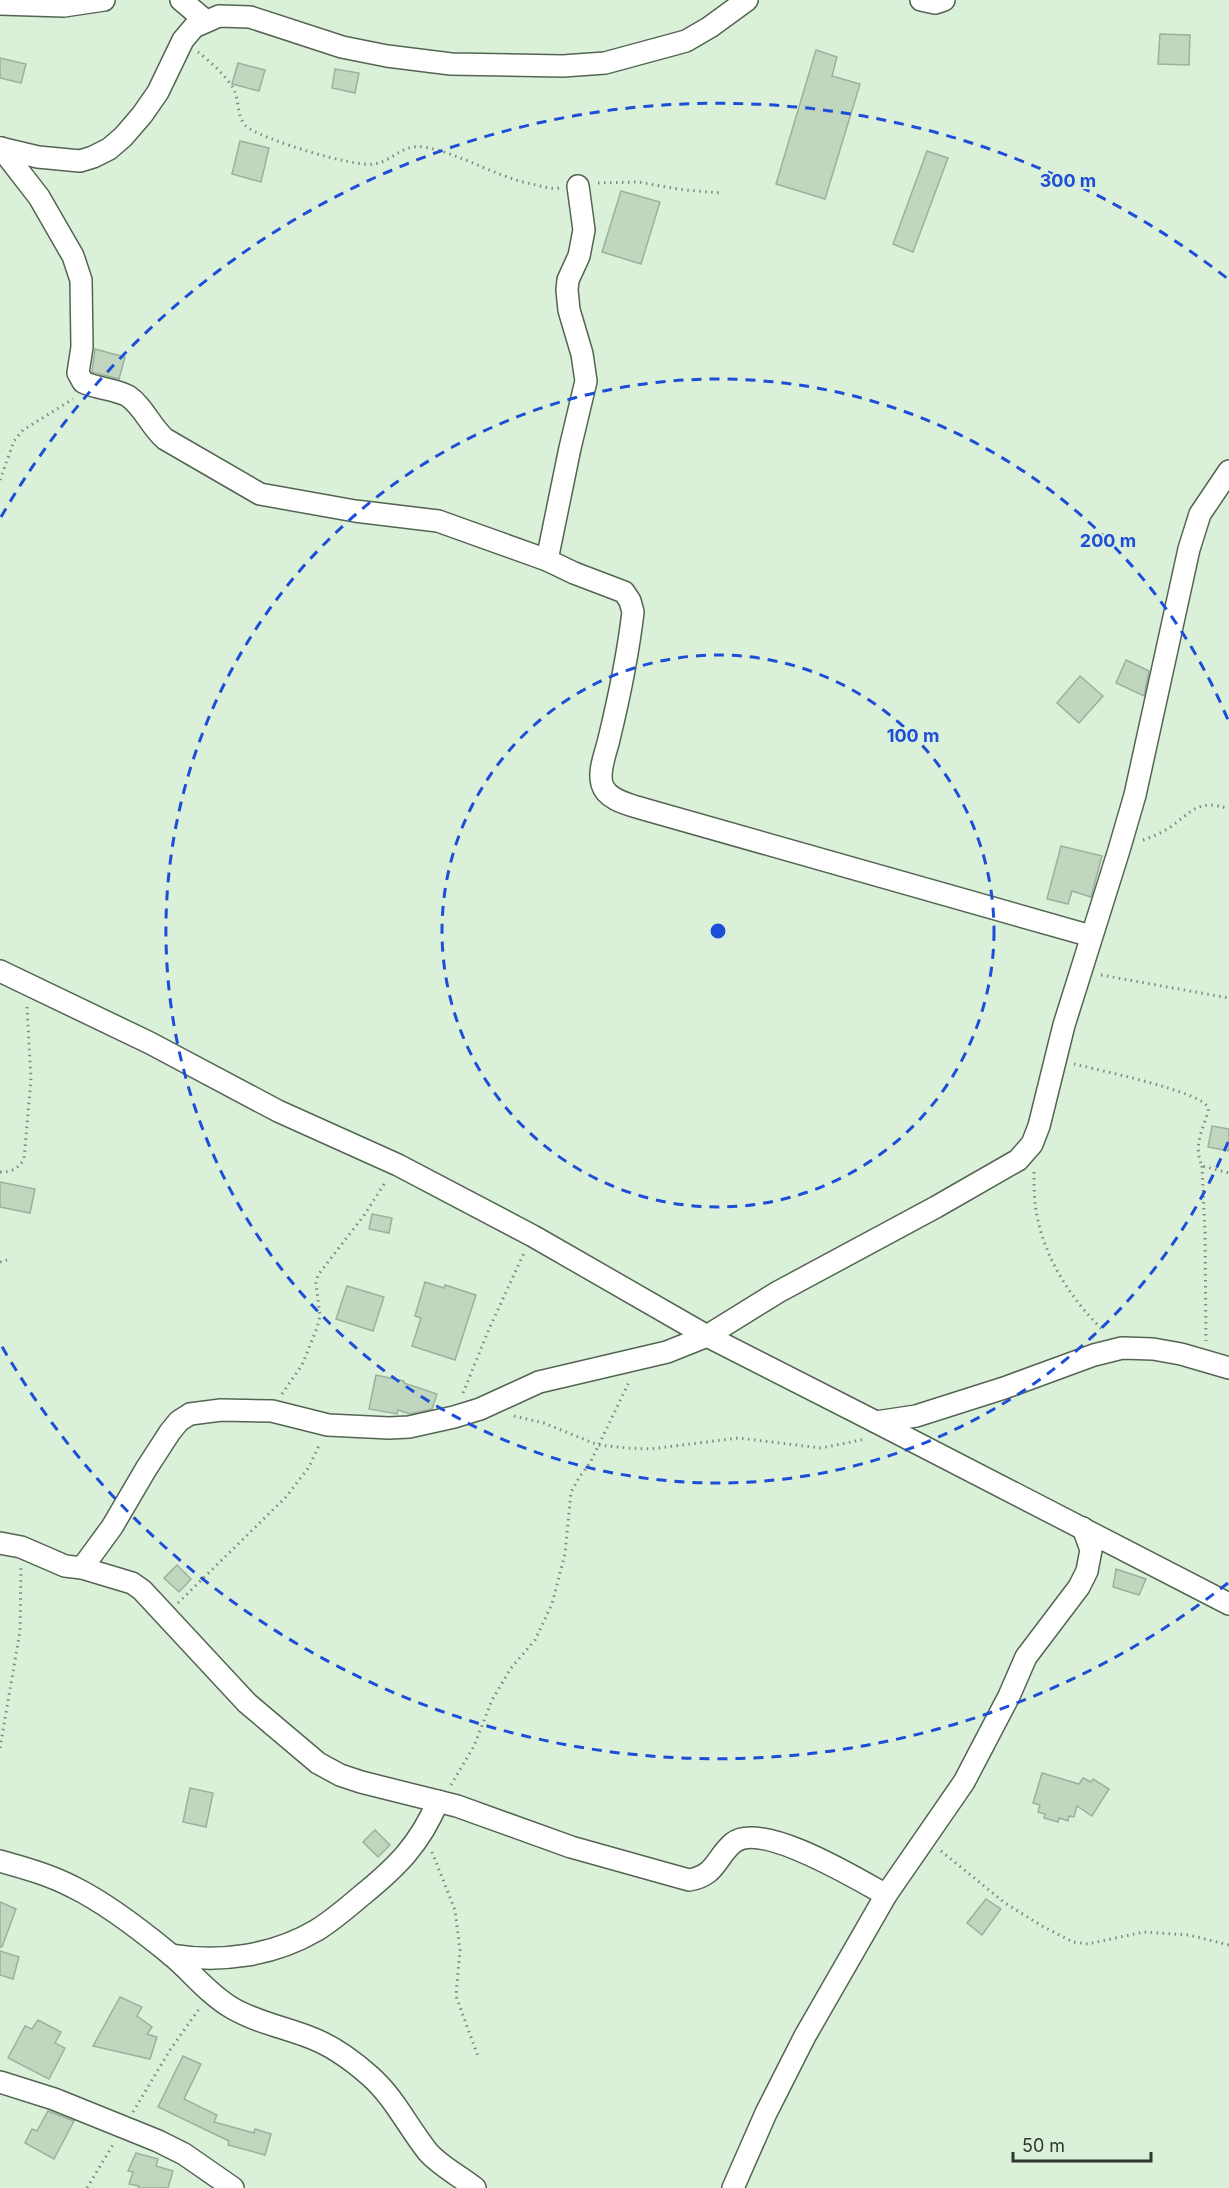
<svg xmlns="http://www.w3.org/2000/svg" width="1229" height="2188" font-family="Inter,sans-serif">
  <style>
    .building { fill: #c1d6bf; stroke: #9cb19b; stroke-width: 1.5 }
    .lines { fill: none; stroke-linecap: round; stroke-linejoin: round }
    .street-casing { stroke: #536551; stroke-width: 24 }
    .path { stroke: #7d8c7c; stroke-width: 3; stroke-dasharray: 1.5 4.5; stroke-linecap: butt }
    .street { stroke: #fff; stroke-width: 21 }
    .ring { fill: none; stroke: #1d4ed8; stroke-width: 3; stroke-dasharray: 10 8 }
    .centre { fill: #1d4ed8; stroke: #dbf0d9; stroke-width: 3 }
    .ring-label { font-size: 18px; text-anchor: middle; font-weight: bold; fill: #1d4ed8; stroke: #dbf0d9; stroke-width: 4.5; stroke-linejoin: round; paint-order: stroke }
  </style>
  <rect width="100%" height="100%" fill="#dbf0d9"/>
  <!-- building -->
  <g class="building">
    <path d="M1160,34L1190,35L1189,65L1158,64Z"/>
    <path d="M816,50L837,57L832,76L860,84L825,199L776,184Z"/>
    <path d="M0,58L26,64L21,83L0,78Z"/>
    <path d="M238,63L265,70L259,91L232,84Z"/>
    <path d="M335,69L359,73L355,93L332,88Z"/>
    <path d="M240,141L269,148L261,182L232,174Z"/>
    <path d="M927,151L948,158L913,252L893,244Z"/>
    <path d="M621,191L660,202L641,264L602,252Z"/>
    <path d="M95,349L125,357L119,379L92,372Z"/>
    <path d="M1126,660L1149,671L1144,696L1116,683Z"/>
    <path d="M1080,676L1103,696L1079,723L1057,703Z"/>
    <path d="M1061,846L1102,856L1091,897L1072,891L1068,904L1047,899Z"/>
    <path d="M1212,1126L1229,1129V1151L1208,1147Z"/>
    <path d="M0,1182L35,1189L30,1213L0,1207Z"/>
    <path d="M372,1214L392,1218L389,1233L369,1229Z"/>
    <path d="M425,1282L444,1288L445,1285L476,1295L455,1360L412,1346L421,1318L415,1316Z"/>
    <path d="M347,1286L384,1297L373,1331L336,1319Z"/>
    <path d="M376,1375L404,1381V1383L437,1394L432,1409L410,1414L398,1410L397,1414L369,1409Z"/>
    <path d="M177,1565L191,1579L179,1592L164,1578Z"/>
    <path d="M1116,1569L1146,1579L1139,1595L1113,1587Z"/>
    <path d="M1042,1773L1079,1784L1083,1778L1091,1782L1093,1779L1109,1789L1092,1816L1077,1806L1074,1817L1069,1816L1068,1821L1059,1818L1058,1822L1044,1818L1045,1814L1038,1812L1040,1805L1033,1803Z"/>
    <path d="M190,1788L213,1793L206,1827L183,1822Z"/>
    <path d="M375,1830L390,1845L378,1857L363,1842Z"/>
    <path d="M986,1899L1001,1909L982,1935L967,1923Z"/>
    <path d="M0,1902L16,1909L2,1947H0Z"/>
    <path d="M0,1951L19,1957L13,1979L0,1975Z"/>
    <path d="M120,1997L142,2007L137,2016L152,2027L147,2034L157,2037L150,2059L93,2046Z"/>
    <path d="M38,2020L61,2032L55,2043L65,2048L49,2079L8,2058L25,2026L32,2029Z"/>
    <path d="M183,2056L201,2064L184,2099L217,2115L214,2122L254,2133L255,2129L271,2134L265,2155L228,2145L229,2141L158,2107Z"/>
    <path d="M48,2111L74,2121L54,2159L25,2143L32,2129L37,2131Z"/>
    <path d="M136,2153L158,2159L156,2166L173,2171L168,2188H138L139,2186L129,2184L133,2172L128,2171Z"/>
  </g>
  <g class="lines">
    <!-- street casing -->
    <g class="street-casing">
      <g id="street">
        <path d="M181,0L206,21"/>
        <path d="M921,0L935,3L944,0"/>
        <path d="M0,4L64,6L104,0"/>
        <path d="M0,148L38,157L80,161L93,157L109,149L123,137L142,115L158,92L183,40L194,27L219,16L250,17L342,47L387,56L451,64L563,66L605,63L686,41L710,27L747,0"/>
        <path d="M1,148L39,197L73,256L81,280L82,347L78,373L83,382C97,389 113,388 128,396C143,406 151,427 165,439L260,494L355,511L438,521L547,560L574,573L624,592L630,601L633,612C628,654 619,698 609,739C606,753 598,770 602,784C606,799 627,804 640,808L1091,936"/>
        <path d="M547,560L570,448L586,381L582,354L569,310L567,290L568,280L579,256L584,230L578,186"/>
        <path d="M0,971L150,1043L278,1111L398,1165L533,1236L707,1336L876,1422L916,1416L1004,1388L1094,1355L1122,1348L1153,1349L1181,1354L1229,1368"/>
        <path d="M876,1422L1229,1604"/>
        <path d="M0,1543L21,1547L65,1566L82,1568L112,1527L146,1469L170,1432L179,1421L190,1414L221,1410L272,1411L328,1425L389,1428L409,1427L454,1417L480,1409L539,1382L667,1352L707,1336L778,1292L936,1207L1018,1160L1032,1144L1039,1126L1064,1025L1119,850L1135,795L1189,549L1200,514L1229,471"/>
        <path d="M82,1568L132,1583L142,1590L247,1703L318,1763L340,1775L361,1782L457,1806L571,1847L689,1880C716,1876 716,1857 733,1843C761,1820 859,1880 886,1895"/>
        <path d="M0,1861C25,1868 50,1875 73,1887C106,1903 142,1931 170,1954C191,1971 208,1994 232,2008C256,2022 283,2027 309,2037C331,2045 352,2060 370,2076C394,2097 408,2127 428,2152C440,2166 460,2176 475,2188"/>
        <path d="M171,1955C221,1963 273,1956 317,1930C333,1920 347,1908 361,1896C397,1867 420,1844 438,1801"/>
        <path d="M0,2082L54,2099L158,2141L184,2154L233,2188"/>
        <path d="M733,2188L766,2113L805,2036L886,1895L964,1782L1009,1696L1026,1657L1079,1587L1087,1571L1091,1550L1083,1528"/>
      </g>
    </g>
    <!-- path -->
    <g class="path">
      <path d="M198,52C210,61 226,76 233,88C241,102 235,120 250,129C269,141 352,167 373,164C393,162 400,144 424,147C463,154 497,178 536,185C544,187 551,189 559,188"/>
      <path d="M598,183L638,182L684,190L723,193"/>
      <path d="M0,480L14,441L23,430L73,399"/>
      <path d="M1143,840C1152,837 1161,833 1169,828C1192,812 1198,798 1229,809"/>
      <path d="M1101,975L1229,998"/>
      <path d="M1074,1064C1093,1069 1205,1092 1208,1108C1209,1112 1206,1117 1205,1121C1199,1138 1195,1149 1202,1166L1229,1173"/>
      <path d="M1202,1166L1205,1232L1206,1341"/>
      <path d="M0,1172C12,1172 18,1169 24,1159L31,1079L27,1006"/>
      <path d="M1034,1172C1034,1185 1034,1198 1036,1210C1043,1256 1071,1300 1104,1331"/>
      <path d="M0,1262L7,1260"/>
      <path d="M463,1393L489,1329L524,1253"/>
      <path d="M282,1394L302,1365L317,1328L320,1316L316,1283L318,1275L365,1214L386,1181"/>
      <path d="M514,1416L544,1423L598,1445L627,1448L651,1449L738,1438L821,1448L866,1439"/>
      <path d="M178,1603L286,1497L309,1467L320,1443"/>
      <path d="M0,1748L20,1631L21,1567"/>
      <path d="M451,1785L474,1746L492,1700L511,1668L535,1640L552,1604L565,1554L571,1492L580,1476L590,1463L630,1380"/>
      <path d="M941,1851L1005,1903L1042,1926L1073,1942L1088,1944L1143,1932L1189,1935L1229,1945"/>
      <path d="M432,1852L455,1910L460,1950L456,1996L479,2059"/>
      <path d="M133,2112L170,2050L199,2009"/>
      <path d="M87,2188L114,2143"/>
    </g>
    <!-- street -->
    <use href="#street" class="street"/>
  </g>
  <!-- distance rings -->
  <g class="ring">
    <circle cx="718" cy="931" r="276"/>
    <path d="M1228 1142A552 552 0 1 1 1228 720"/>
    <path d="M1228 1583A828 828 0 0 1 1 1345M1 517A828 828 0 0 1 1228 279"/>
  </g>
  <circle cx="718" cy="931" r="9" class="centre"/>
  <g class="ring-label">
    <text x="1068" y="187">300 m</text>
    <text x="1108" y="547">200 m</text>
    <text x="913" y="742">100 m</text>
  </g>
  <!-- scale -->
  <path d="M1013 2152v9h138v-9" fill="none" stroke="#2f382e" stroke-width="3"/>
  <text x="1022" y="2152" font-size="18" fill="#2f382e" stroke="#dbf0d9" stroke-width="4.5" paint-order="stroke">50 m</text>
</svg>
